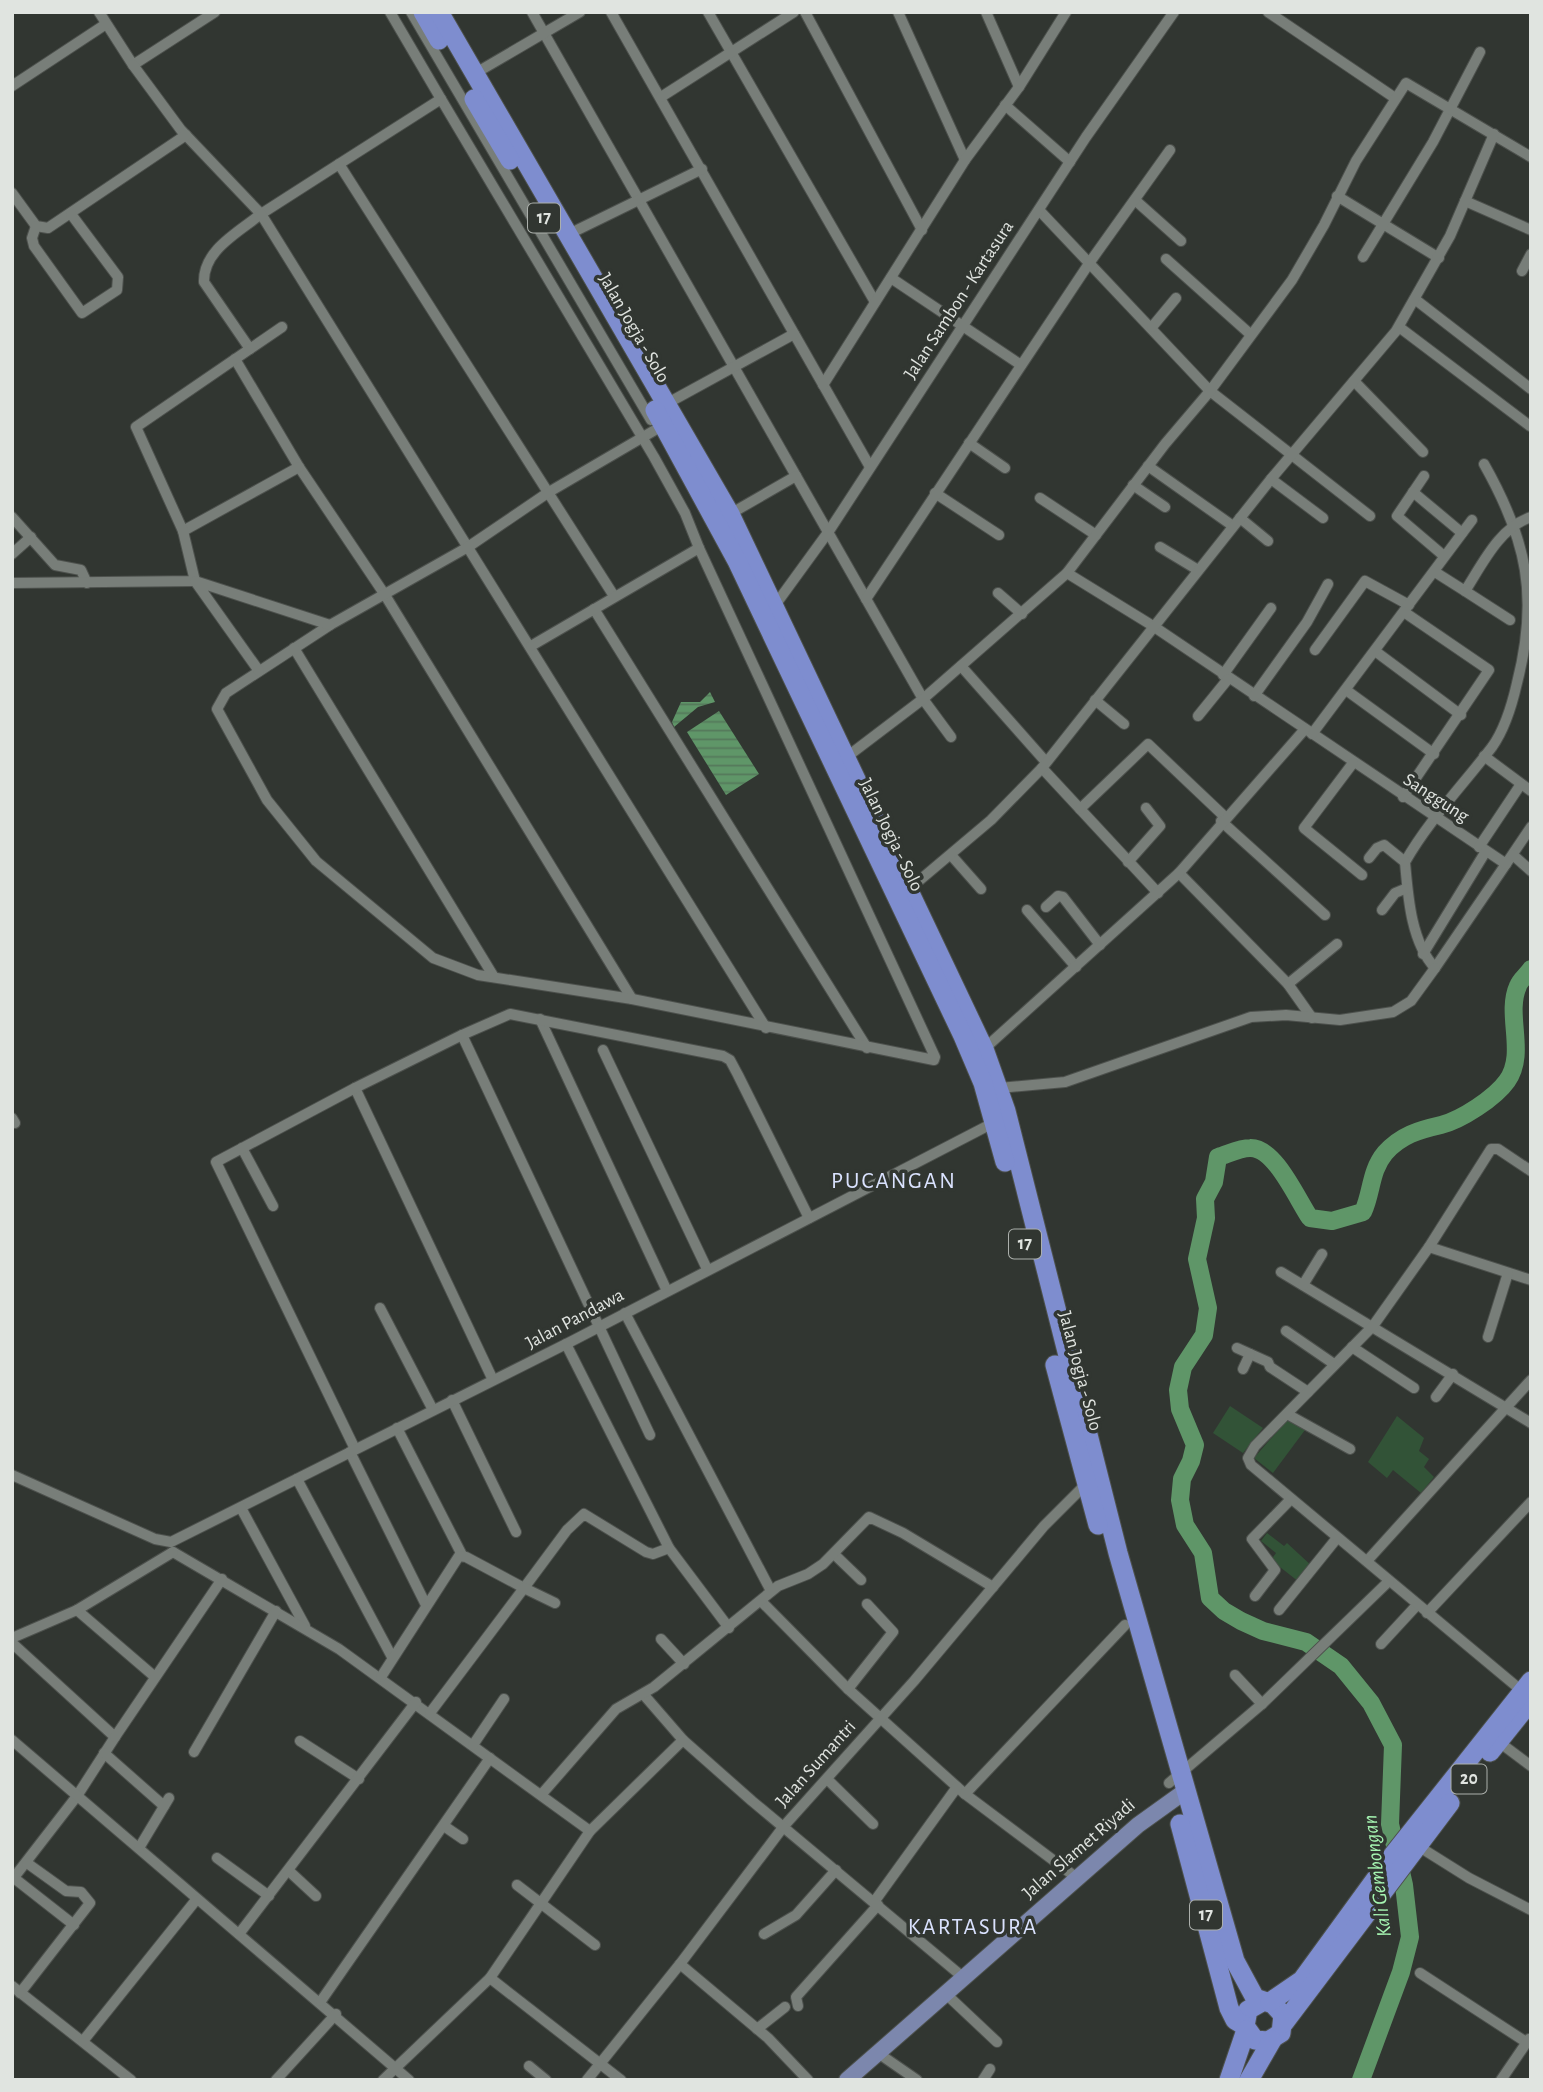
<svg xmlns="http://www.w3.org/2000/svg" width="1543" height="2092" font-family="'Alegreya Sans',sans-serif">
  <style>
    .green { fill: #325337 }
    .water { fill: url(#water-rules) }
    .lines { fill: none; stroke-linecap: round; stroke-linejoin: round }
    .river { stroke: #5f9668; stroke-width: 18 }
    .street-casing { stroke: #4d514d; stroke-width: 12 }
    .primary-casing { stroke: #4d514d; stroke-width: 18 }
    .highway-casing { stroke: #4d514d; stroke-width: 21 }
    .street { stroke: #787e79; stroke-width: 10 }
    .primary { stroke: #7c87ad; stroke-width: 16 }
    .highway { stroke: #7e8dcf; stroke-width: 19 }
    .labels { text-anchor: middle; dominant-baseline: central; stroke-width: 7; stroke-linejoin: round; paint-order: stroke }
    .shield { fill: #313631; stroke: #acb0ac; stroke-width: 2 }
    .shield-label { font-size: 18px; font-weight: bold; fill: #e0e4e0 }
    .street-label { font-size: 19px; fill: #e0e4e0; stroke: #313631 }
    .water-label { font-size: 21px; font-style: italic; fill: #a6f5b2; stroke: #313631 }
    .quarter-label { font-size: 23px; letter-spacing: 2px; fill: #dae2fe; stroke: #313631 }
  </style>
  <defs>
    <pattern id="water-rules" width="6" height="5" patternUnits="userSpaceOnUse" patternTransform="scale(1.75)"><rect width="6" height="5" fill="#5f9668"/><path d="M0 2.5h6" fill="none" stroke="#55795b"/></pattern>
  </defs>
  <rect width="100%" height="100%" fill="#313631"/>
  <!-- green -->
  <g class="green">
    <path d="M1230,1406L1263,1428L1243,1453L1213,1433Z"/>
    <path d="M1397,1416L1424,1438L1419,1451L1429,1459L1424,1467L1434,1477L1421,1493L1393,1470L1387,1478L1368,1462Z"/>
    <path d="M1288,1419L1305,1430L1273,1473L1254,1458Z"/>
    <path d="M1267,1533L1284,1546L1287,1543L1313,1567L1299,1582L1271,1560L1276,1553L1261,1541Z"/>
  </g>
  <!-- water -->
  <g class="water">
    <path d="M710,692L715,702L698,707L674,727L672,722L681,702H700Z"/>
    <path d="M719,711L759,774L726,795L687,732Z"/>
  </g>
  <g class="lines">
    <!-- river -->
    <path class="river" d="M1361,2080L1401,1972L1410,1937L1404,1885L1390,1824L1393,1745L1371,1703L1341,1666L1306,1642L1263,1631L1241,1621L1224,1611L1210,1598L1203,1553L1185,1525L1180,1500L1182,1479L1191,1461L1195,1445L1180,1409L1178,1390L1183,1367L1204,1335L1208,1308L1197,1259L1206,1218L1205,1199L1214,1182L1218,1157C1228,1154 1240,1148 1250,1148C1275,1147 1297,1199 1310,1218L1332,1221L1363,1212C1372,1193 1370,1171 1385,1153C1401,1135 1419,1130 1441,1125C1461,1120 1495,1098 1507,1081C1527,1053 1505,1015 1518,986C1520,980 1527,975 1531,969"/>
    <!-- street casing -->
    <g class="street-casing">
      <g id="street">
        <path d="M99,12L133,65L215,12"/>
        <path d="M390,12L441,99"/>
        <path d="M411,12L651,420"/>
        <path d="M532,12L923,699L951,737"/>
        <path d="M611,12L870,467"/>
        <path d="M708,12L875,302"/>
        <path d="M805,12L922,230"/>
        <path d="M898,12L965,160"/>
        <path d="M986,12L1019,87"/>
        <path d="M1268,12L1395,98"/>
        <path d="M133,65L181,130L261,214L339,164L614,596"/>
        <path d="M474,74L580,12"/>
        <path d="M12,86L106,24"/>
        <path d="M661,97L794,12"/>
        <path d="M1005,105L1070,162"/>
        <path d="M339,164L441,99L654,457L685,513L699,548"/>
        <path d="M12,193L36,226L48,228L186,135"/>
        <path d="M1337,196L1439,258"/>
        <path d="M1135,200L1181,241"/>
        <path d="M1465,201L1531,230"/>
        <path d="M1039,210L1210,391L1370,516"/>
        <path d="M36,226L32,238L34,246L82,313L117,290L118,277L71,214"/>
        <path d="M569,234L702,169"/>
        <path d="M1363,257L1433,142L1480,52"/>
        <path d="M1166,259L1250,334"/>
        <path d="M1522,271L1531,254"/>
        <path d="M891,278L1021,365"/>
        <path d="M1416,300L1531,389"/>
        <path d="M1152,327L1176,298"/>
        <path d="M1399,327L1530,426"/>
        <path d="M250,349L204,282C203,250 239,232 261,214L766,1028"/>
        <path d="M235,359L299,467L385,595L632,999"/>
        <path d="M1354,381L1423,452"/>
        <path d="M823,385L965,160L1019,87L1066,12"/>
        <path d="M666,404L794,334"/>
        <path d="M969,443L1005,468"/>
        <path d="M1484,464C1527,540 1539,597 1517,683C1512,705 1505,729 1492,747C1463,785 1429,820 1405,862C1408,897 1411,942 1435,968L1506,864"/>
        <path d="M1148,466L1233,526"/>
        <path d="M1424,476L1397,516L1444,556"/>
        <path d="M1271,479L1323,518"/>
        <path d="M1133,485L1165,507"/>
        <path d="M1413,492L1462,533"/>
        <path d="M935,493L999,535"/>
        <path d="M1040,498L1096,535"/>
        <path d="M730,514L796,476"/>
        <path d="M12,517L55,565L81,570L87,583"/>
        <path d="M1240,518L1268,541"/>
        <path d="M183,531L299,467"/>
        <path d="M1160,547L1198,570"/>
        <path d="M12,554L31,537"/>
        <path d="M1435,572L1465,591C1483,563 1499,528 1531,517"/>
        <path d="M1067,573L1153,626L1506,864L1531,827"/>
        <path d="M12,583L195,581L183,531L136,427L282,327"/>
        <path d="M1465,591L1510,620"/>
        <path d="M998,593L1022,614"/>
        <path d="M866,599L1090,262L1170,150"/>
        <path d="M773,608L829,531L1086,137L1174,12"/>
        <path d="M594,609L867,1048"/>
        <path d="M531,646L699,548L935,1057L934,1060L632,999L478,975L433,958L316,861L267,800L217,709L226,693L330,625L468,547L549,492L667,423"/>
        <path d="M294,648L494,977"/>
        <path d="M1315,650L1365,581L1409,605"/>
        <path d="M1375,651L1461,715"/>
        <path d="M961,666L1046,762"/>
        <path d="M259,671L195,581L330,625"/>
        <path d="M1223,675L1271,608"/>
        <path d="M1346,690L1434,754"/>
        <path d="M1254,696L1307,622L1328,584"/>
        <path d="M1095,700L1124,724"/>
        <path d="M1198,716L1228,679"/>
        <path d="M1312,734L1472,520"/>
        <path d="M1484,756L1531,791"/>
        <path d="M844,759L923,699L1067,573L1165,444L1210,391L1292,280L1324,225L1356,161L1406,83L1531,157"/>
        <path d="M1353,763L1304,828L1362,875"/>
        <path d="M1042,768L1158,893"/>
        <path d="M1403,797L1489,670L1404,612"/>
        <path d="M1080,809L1148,744L1225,817"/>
        <path d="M1221,821L1325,915"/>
        <path d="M1479,847L1521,784"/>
        <path d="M951,855L981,889"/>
        <path d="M1513,855L1531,871"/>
        <path d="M1369,858L1377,848L1384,845L1405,862"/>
        <path d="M1128,862L1160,826L1146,808"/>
        <path d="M1179,873L1288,984L1312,1018"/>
        <path d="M908,890L991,820L1042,768L1271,479L1396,331L1450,236L1494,134"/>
        <path d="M1046,907L1058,896L1063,897L1100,945"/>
        <path d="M1027,910L1076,967"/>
        <path d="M1382,910L1395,893L1407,888"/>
        <path d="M1423,954L1486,851"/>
        <path d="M1288,984L1337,944"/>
        <path d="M540,1019L667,1291"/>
        <path d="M462,1035L650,1435"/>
        <path d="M984,1049L1179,873L1305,729"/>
        <path d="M603,1050L707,1269"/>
        <path d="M355,1088L493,1380"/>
        <path d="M999,1088L1065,1082L1251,1017L1286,1015L1340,1020L1393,1012L1411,1001L1435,968"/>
        <path d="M12,1118L15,1123"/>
        <path d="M242,1148L273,1206"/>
        <path d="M1429,1247L1531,1280"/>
        <path d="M1281,1272L1531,1423"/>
        <path d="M1303,1285L1322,1254"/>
        <path d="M380,1308L433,1410"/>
        <path d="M625,1313L771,1591"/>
        <path d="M1286,1331L1334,1364"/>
        <path d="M1488,1337L1508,1273"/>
        <path d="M566,1344L669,1548L729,1628"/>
        <path d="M1352,1347L1414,1388"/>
        <path d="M1237,1348L1268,1362L1270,1367L1308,1392"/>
        <path d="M1243,1369L1250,1354"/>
        <path d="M1436,1397L1453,1374"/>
        <path d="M452,1400L516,1532"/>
        <path d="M1287,1414L1350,1449"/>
        <path d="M397,1428L462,1555"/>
        <path d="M355,1449L216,1162L355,1088L462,1035L510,1014L723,1056L730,1060L738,1075L809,1218"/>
        <path d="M350,1452L426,1605"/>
        <path d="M12,1475L155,1539L171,1542L572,1341L995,1122"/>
        <path d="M297,1479L392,1657"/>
        <path d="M241,1508L305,1626"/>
        <path d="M173,1552L339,1649L590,1831"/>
        <path d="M834,1554L861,1580"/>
        <path d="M1367,1561L1531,1380"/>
        <path d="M1255,1596L1275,1570L1252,1539L1291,1499"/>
        <path d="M761,1601L848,1689L965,1794L1077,1878"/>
        <path d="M77,1610L155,1677"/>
        <path d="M1279,1610L1337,1538"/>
        <path d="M1427,1613L1531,1502"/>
        <path d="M12,1638L77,1610L173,1552"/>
        <path d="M661,1639L684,1664"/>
        <path d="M12,1643L115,1737L77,1796L12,1880"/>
        <path d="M1381,1644L1417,1605"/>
        <path d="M1235,1675L1262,1704"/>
        <path d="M381,1677L459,1556L466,1557L524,1588L567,1530L584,1514L646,1552L653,1554L669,1548"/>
        <path d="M848,1689L893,1632L867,1604"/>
        <path d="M1522,1691L1251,1465L1248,1458L1255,1446L1373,1326L1429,1247L1491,1149H1498L1531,1171"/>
        <path d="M644,1695L683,1740"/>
        <path d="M430,1713L524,1588L555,1603"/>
        <path d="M115,1737L222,1579"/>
        <path d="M12,1740L409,2080"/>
        <path d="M300,1741L359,1779"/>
        <path d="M1499,1742L1531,1766"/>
        <path d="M473,1745L504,1699"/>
        <path d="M194,1752L276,1611"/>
        <path d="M104,1753L164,1806"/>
        <path d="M827,1779L873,1824"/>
        <path d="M1169,1783L1262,1704L1389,1581"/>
        <path d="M965,1794L1125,1625"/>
        <path d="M541,1795L616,1709L654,1687L778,1586L808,1574L823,1564L869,1517L903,1533L993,1587"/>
        <path d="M444,1826L463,1839"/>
        <path d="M1418,1846L1469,1878L1531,1910"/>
        <path d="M139,1848L169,1798"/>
        <path d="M217,1858L269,1896"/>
        <path d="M289,1871L316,1896"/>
        <path d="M14,1878L74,1925"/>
        <path d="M517,1885L595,1945"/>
        <path d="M874,1902L957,1787"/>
        <path d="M239,1934L416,1702"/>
        <path d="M764,1934L796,1915L836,1870"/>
        <path d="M680,1964L768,2038L808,2080"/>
        <path d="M1420,1973L1526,2042"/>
        <path d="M12,1986L131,2080"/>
        <path d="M20,1993L90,1903L81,1892L66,1891L27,1863"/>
        <path d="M946,1994L997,2042"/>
        <path d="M321,2001L490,1758"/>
        <path d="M798,2006L796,1997L878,1905"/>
        <path d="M757,2029L785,2007"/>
        <path d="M83,2041L196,1900"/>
        <path d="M878,2053L917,2080"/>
        <path d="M529,2066L546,2080"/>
        <path d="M276,2080L336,2014"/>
        <path d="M383,2080L490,1978"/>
        <path d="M587,2080L680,1964L784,1826L914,1681L1044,1526L1086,1484"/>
        <path d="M621,2080L490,1978L590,1831L683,1740L752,1801L964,1978"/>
        <path d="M983,2080L990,2069"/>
        <path d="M1501,2080L1529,2039"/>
      </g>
    </g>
    <!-- primary casing -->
    <g class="primary-casing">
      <path id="primary" d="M847,2080L1138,1825L1184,1792"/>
    </g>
    <!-- highway casing -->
    <g class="highway-casing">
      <g id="highway">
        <path d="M423,12L439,40"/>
        <path d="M439,12L730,514L984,1049L1006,1111L1118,1553L1235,1961L1255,1998L1273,2004L1283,2015L1281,2033L1268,2041L1255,2040L1245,2026L1248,2010L1262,2002"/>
        <path d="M474,99L510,160"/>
        <path d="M655,410L737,561L963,1036L983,1083L1005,1162"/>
        <path d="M1055,1365L1098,1525"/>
        <path d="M1490,1752L1530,1702"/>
        <path d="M1180,1824L1229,2008L1235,2020L1245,2026"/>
        <path d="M1270,2002L1302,1980L1393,1855L1531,1681"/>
        <path d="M1284,2023L1450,1803"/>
        <path d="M1229,2080L1246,2030"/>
        <path d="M1249,2080L1272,2040"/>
      </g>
    </g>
    <!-- street -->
    <use href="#street" class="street"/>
    <!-- primary -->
    <use href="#primary" class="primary"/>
    <!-- highway -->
    <use href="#highway" class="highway"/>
  </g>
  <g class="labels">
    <!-- shield labels -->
    <g class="shield">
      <rect x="528" y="203.5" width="32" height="29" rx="5"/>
      <rect x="1009" y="1229.5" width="32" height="29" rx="5"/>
      <rect x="1451.5" y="1764.5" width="35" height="29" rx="5"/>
      <rect x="1190" y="1900.5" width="32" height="29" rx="5"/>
    </g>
    <g class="shield-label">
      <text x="544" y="218">17</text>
      <text x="1025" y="1244">17</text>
      <text x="1469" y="1779">20</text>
      <text x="1206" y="1915">17</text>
    </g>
    <!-- street labels -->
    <g class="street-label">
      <text transform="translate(959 300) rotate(-57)">Jalan Sambon - Kartasura</text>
      <text transform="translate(634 328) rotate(60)">Jalan Jogja - Solo</text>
      <text transform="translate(1436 798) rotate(33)">Sanggung</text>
      <text transform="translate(891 835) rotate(64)">Jalan Jogja - Solo</text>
      <text transform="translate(575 1319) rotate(-28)">Jalan Pandawa</text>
      <text transform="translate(1080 1371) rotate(75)">Jalan Jogja - Solo</text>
      <text transform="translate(816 1764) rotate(-48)">Jalan Sumantri</text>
      <text transform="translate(1079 1849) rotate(-41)">Jalan Slamet Riyadi</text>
    </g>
    <!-- water labels -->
    <g class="water-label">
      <text transform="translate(1377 1876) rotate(-97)">Kali Gembongan</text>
    </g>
    <!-- quarter labels -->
    <g class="quarter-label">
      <text x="894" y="1181">PUCANGAN</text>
      <text x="973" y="1927">KARTASURA</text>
    </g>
  </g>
  <!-- border -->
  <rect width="1543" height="2092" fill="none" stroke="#e0e4e0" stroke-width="28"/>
</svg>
